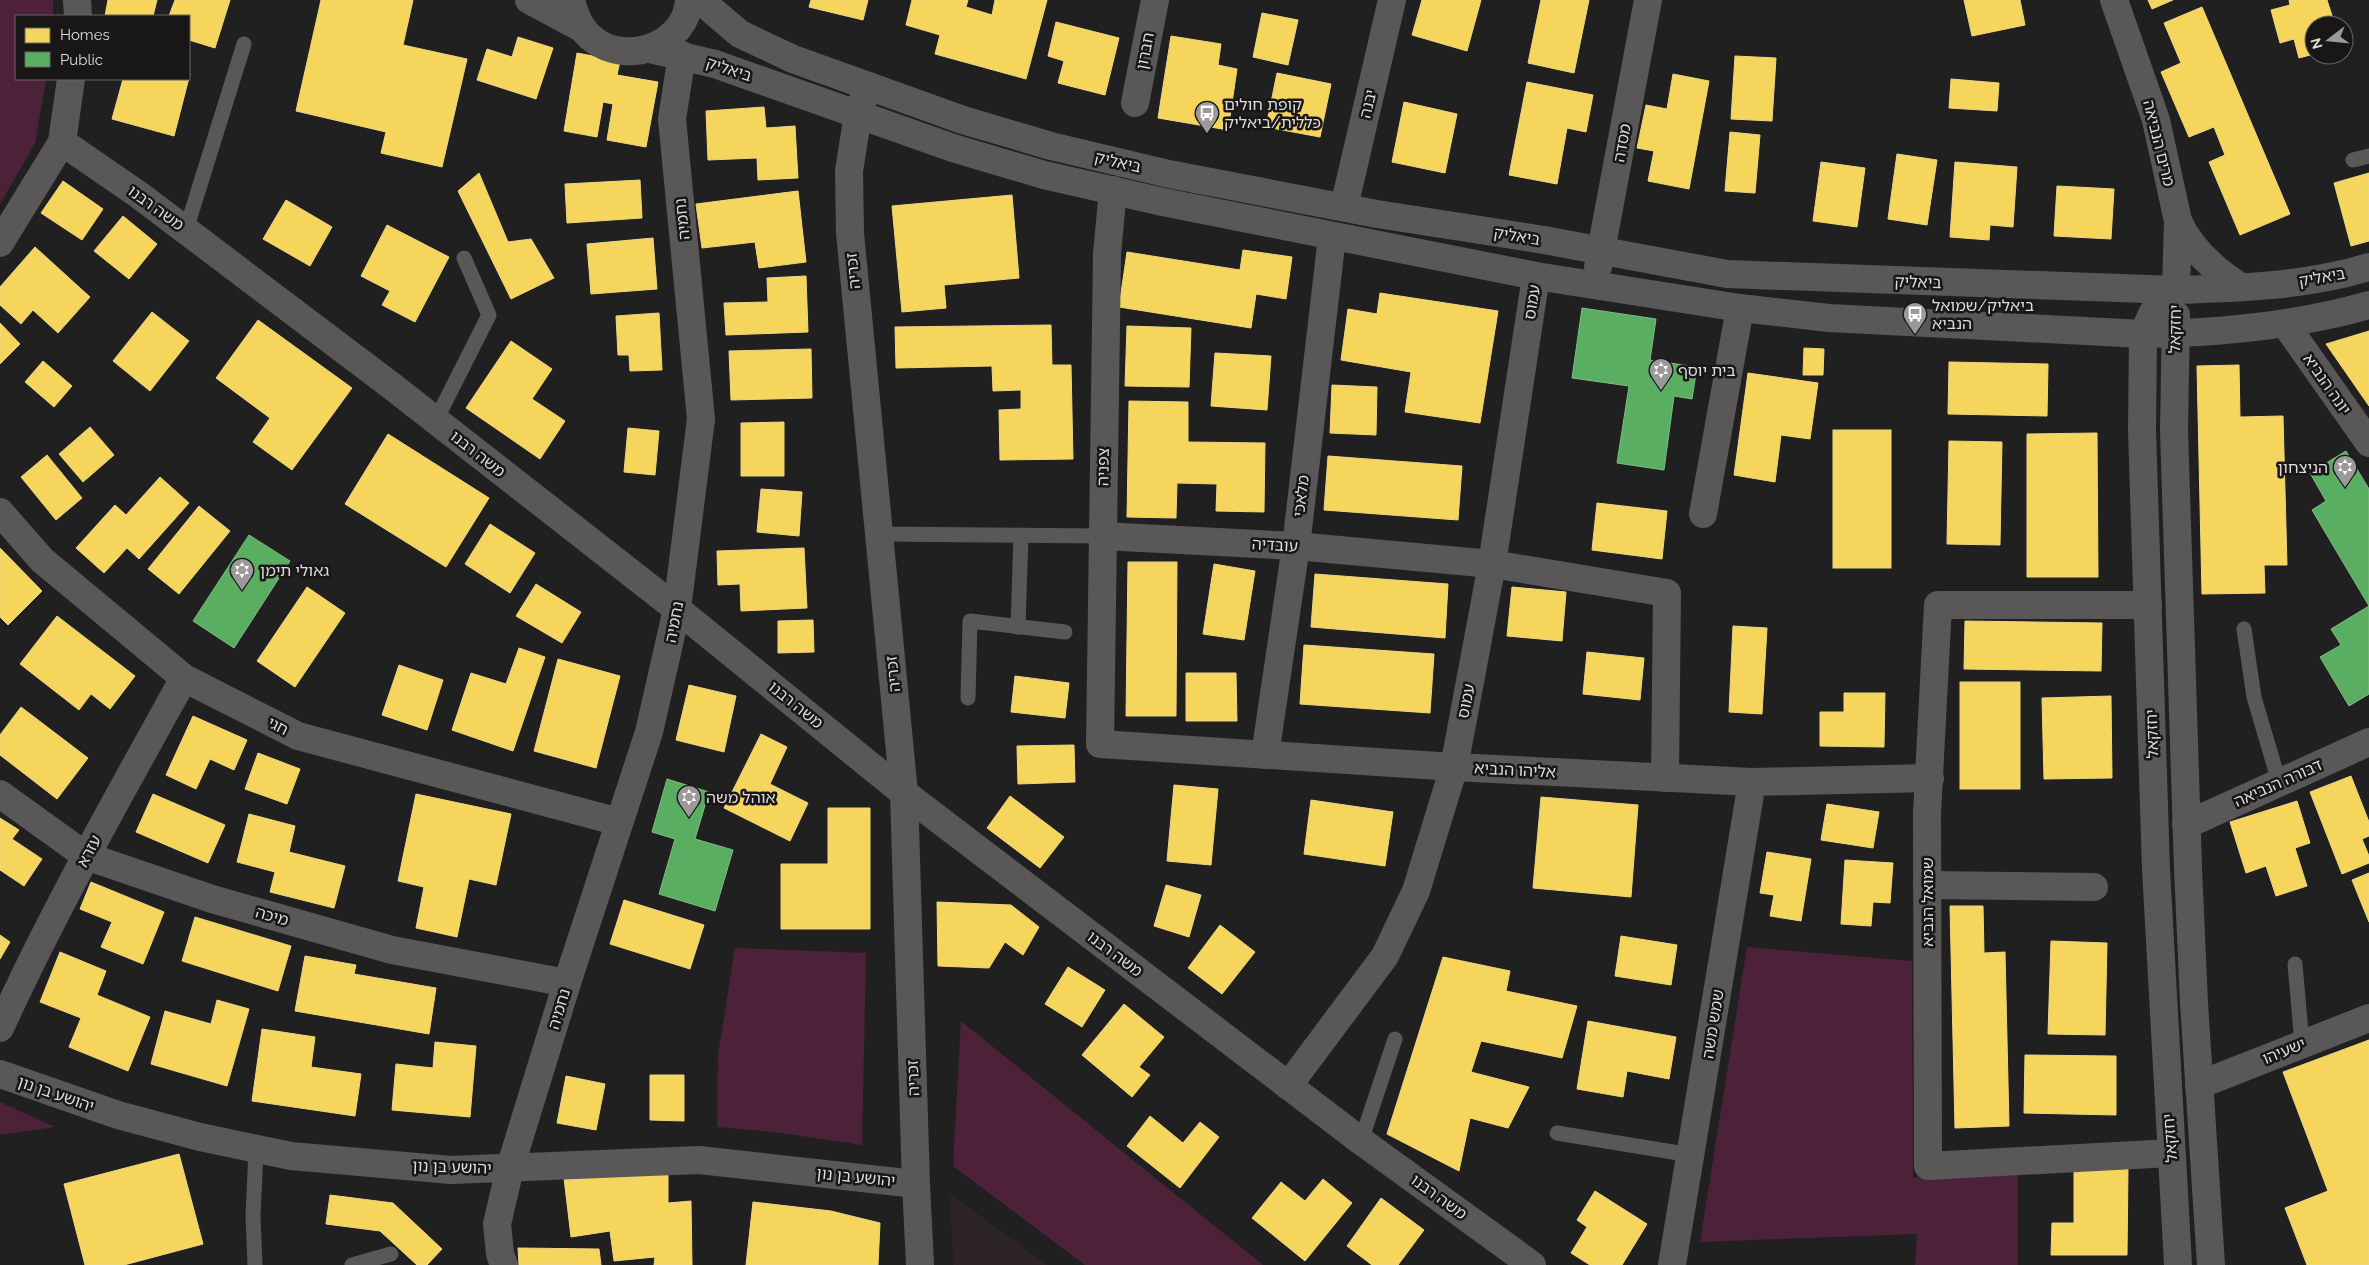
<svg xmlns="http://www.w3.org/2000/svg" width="2369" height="1265" font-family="Raleway,'Noto Sans Hebrew',sans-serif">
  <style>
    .built { fill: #2c2428 }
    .green { fill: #4d2239 }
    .homes { fill: #f6d55c; stroke: #eed682 }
    .public { fill: #5aae61; stroke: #81bb85 }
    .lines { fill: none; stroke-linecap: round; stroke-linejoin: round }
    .service { stroke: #595758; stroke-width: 15 }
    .minor { stroke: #595758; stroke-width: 28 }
    .tertiary { stroke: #595758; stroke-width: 28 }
    .labels { text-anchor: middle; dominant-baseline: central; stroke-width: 5; stroke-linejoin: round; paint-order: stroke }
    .street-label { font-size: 16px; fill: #dcdada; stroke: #191617 }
    .poi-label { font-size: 16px; fill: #dcdada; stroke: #191617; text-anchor: start }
  </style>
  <rect width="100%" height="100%" fill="#212020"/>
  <!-- built -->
  <path class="built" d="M949,1193L1047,1265H954Z"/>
  <!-- green -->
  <g class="green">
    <path d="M0,0H53V16H16V79H46L35,143L0,204Z"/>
    <path d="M1747,947L1912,961L1913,1178L2018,1172V1265H1915L1917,1234L1700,1242Z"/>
    <path d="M735,948L866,953L862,1145L775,1132L717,1127L718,1055Z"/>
    <path d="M961,1021L1263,1265H1085L953,1166Z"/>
    <path d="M0,1102L55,1127L0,1135Z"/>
  </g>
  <!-- homes -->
  <g class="homes">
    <path d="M108,0H157L153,16H105Z"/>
    <path d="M175,0H230L215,48L189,40V16H169Z"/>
    <path d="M321,0H413L403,45L467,59L442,167L381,153L386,132L296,111Z"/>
    <path d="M811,0H868L863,20L809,7Z"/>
    <path d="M912,0H968L966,7L992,15L995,0H1047L1026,79L935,54L940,35L906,25Z"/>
    <path d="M1422,0H1481L1467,51L1412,35Z"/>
    <path d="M1541,0H1589L1574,73L1528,63Z"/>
    <path d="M1964,0H2020L2025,25L1972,36Z"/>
    <path d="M2148,0H2173L2152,9Z"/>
    <path d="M2289,0H2327L2335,25H2314V54L2299,58L2294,39L2280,43L2271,10L2290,5Z"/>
    <path d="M2202,7L2290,214L2240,235L2209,162L2225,155L2214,127L2189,137L2161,72L2181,63L2164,23Z"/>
    <path d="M1262,13L1298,20L1288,65L1253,57Z"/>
    <path d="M1056,22L1119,38L1105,95L1058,83L1064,61L1048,56Z"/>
    <path d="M1171,36L1221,44L1218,65L1237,69L1228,130L1158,118Z"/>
    <path d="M518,37L553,48L536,99L477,80L487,49L512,57Z"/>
    <path d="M577,53L620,61L617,75L658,82L646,147L607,140L613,104L603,102L597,137L564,131Z"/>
    <path d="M1735,56L1776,58L1772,121L1731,119Z"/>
    <path d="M1277,73L1331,84L1320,137L1266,127Z"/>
    <path d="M189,74H190L174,136L112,119L123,79H189Z"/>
    <path d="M1673,74L1709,81L1689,189L1648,181L1654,151L1637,148L1646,105L1667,109Z"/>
    <path d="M1951,79L1999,83L1997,111L1949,108Z"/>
    <path d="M1527,82L1593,95L1586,132L1567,128L1557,184L1509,175Z"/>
    <path d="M1404,102L1457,114L1445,173L1392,162Z"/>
    <path d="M764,107L766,128L795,126L798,178L758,180L757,158L708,160L706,111Z"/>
    <path d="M1730,132L1760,135L1755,193L1725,191Z"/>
    <path d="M1897,154L1937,160L1927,225L1888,219Z"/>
    <path d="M1821,162L1865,168L1857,227L1813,221Z"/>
    <path d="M1955,162L2017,167L2013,227L1990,225L1989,240L1950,237Z"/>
    <path d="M479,173L508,242L531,239L554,278L511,299L458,191Z"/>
    <path d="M2369,173V241L2351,246L2334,183Z"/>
    <path d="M640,180L642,218L567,223L565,184Z"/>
    <path d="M63,181L103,209L82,240L41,213Z"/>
    <path d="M2057,186L2114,189L2111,239L2054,236Z"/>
    <path d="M798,191L806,262L759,268L755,242L702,248L696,204Z"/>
    <path d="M1012,195L1019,278L944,285L946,308L902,312L892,206Z"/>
    <path d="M286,200L332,227L310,266L263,239Z"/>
    <path d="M123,216L157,244L129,279L94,251Z"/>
    <path d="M387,225L449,257L415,322L382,305L390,291L361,276Z"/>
    <path d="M653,238L657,289L591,294L587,244Z"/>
    <path d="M35,247L90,297L58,333L33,310L21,324L0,305V287Z"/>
    <path d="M1243,250L1292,257L1286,299L1256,294L1251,328L1119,307L1127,252L1240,270Z"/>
    <path d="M806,276L808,332L726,335L724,303L768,302L767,278Z"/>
    <path d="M1380,293L1498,311L1480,423L1405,412L1411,372L1341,360L1348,309L1377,314Z"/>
    <path d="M152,312L189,341L150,391L113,361Z"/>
    <path d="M659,313L662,370L630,371L629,355H618L616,316Z"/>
    <path d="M258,320L352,388L292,470L253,442L270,418L216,378Z"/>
    <path d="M0,323L20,344L0,364Z"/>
    <path d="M1051,325L1052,365H1071L1073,459L1000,460L999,410L1021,409V390L993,391L992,366L896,368L895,327Z"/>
    <path d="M1127,326L1191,328L1189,387L1125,386Z"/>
    <path d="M2369,331V406L2326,344Z"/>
    <path d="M511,341L552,369L532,399L565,421L540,459L466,408Z"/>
    <path d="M1804,348L1824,349L1823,375H1803Z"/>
    <path d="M811,349L812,398L731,400L729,351Z"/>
    <path d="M1215,353L1271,356L1267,410L1211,406Z"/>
    <path d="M43,361L72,386L54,407L25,382Z"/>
    <path d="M1949,362L2048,364L2047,416L1948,414Z"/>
    <path d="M2239,365L2240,417L2283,416L2287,565H2264L2265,593L2202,594L2197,366Z"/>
    <path d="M1748,373L1818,383L1810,439L1781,435L1775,482L1734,475Z"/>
    <path d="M1332,385L1377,387L1376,435L1330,433Z"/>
    <path d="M1129,401L1188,402V442L1265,443L1264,512L1216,511L1217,484L1177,483L1176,518L1127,517Z"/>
    <path d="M784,422V476H741V423Z"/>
    <path d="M90,427L114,455L83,482L59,454Z"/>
    <path d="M628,428L659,431L655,475L624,472Z"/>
    <rect x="1833" y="430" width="58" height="138"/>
    <path d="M2097,433L2098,577H2027V434Z"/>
    <path d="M388,434L489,498L446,567L345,504Z"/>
    <path d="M1949,441L2002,442L2000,545L1947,544Z"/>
    <path d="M47,455L82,498L56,520L21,477Z"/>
    <path d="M1328,456L1462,466L1458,520L1324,510Z"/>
    <path d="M160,477L189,503L139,559L127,548L104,573L76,548L115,505L126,515Z"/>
    <path d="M761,489L802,492L799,536L757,532Z"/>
    <path d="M1597,503L1667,511L1662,559L1592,550Z"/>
    <path d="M199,506L230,531L179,594L148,569Z"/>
    <path d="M490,524L535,553L510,593L465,564Z"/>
    <path d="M0,548L42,591L8,625L0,617Z"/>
    <path d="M804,548L807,608L741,611L740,584L718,585L717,551Z"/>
    <path d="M1128,562H1177L1176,716H1126Z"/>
    <path d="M1214,564L1255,571L1244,640L1203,634Z"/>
    <path d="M1315,574L1448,584L1445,638L1311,627Z"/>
    <path d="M536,584L581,612L562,643L516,616Z"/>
    <path d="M307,587L345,613L295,687L257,661Z"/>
    <path d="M1512,587L1566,592L1562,641L1507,636Z"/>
    <path d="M57,616L135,676L110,709L91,694L79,710L20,664Z"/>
    <path d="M813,620L814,652L778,653V621Z"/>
    <path d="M1965,621L2102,623L2101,671L1964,669Z"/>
    <path d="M1733,626L1767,628L1762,714L1729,712Z"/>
    <path d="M1304,645L1434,654L1430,713L1300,704Z"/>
    <path d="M519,648L545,657L513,751L452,730L471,673L506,684Z"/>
    <path d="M1587,652L1644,658L1640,700L1583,694Z"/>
    <path d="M558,659L620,676L596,768L534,751Z"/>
    <path d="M399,665L443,680L427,730L382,715Z"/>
    <path d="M1186,673H1236L1237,721H1186Z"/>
    <path d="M1015,676L1069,683L1065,718L1011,712Z"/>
    <rect x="1960" y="682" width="60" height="107"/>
    <path d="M689,685L736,696L724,752L676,740Z"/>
    <path d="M1844,693H1885L1884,747L1820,746V712H1844Z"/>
    <path d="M2111,696L2112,778L2044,779L2042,698Z"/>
    <path d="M21,707L88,758L57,799L0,755V735Z"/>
    <path d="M193,716L247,740L234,770L210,759L196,789L166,775Z"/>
    <path d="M761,734L787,747L770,784L808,803L790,841L724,808Z"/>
    <path d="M1074,745L1075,782L1018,784L1017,746Z"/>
    <path d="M258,753L300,769L287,804L245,789Z"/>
    <path d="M2351,776L2369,822V836L2362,839L2369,856V863L2342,874L2310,792Z"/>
    <path d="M1174,785L1218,789L1211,865L1167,861Z"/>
    <path d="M153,794L225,825L208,863L136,832Z"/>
    <path d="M416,794L511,814L496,885L469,879L457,937L416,928L424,887L398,881Z"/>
    <path d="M1010,796L1064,837L1040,868L987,828Z"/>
    <path d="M1541,797L1638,805L1631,897L1533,888Z"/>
    <path d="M1311,800L1393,812L1385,866L1304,854Z"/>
    <path d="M2297,801L2310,843L2295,848L2307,886L2276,896L2266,866L2246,873L2230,822Z"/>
    <path d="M1827,804L1879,812L1873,848L1821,840Z"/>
    <path d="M828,808H870V929H781V864H828Z"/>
    <path d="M249,814L295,826L289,852L345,866L334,908L270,892L275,872L237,862Z"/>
    <path d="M0,818L19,830L12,839L42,859L24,886L0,870Z"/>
    <path d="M1767,852L1811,859L1801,921L1770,916L1774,895L1760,893Z"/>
    <path d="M1845,860L1893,863L1890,903L1873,902L1871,926L1841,924Z"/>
    <path d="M2369,873V922L2352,880Z"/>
    <path d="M91,882L164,912L143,964L101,947L112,922L80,909Z"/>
    <path d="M1166,885L1201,895L1189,937L1154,926Z"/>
    <path d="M624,900L704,925L690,969L610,944Z"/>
    <path d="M937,902L1011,905L1039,927L1023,955L1005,942L989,968L938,966Z"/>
    <path d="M1950,906H1983L1984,953L2005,952L2009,1126L1955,1128Z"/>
    <path d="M195,917L291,946L278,991L182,961Z"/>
    <path d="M1220,925L1255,952L1222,994L1188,968Z"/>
    <path d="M0,935L10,942L0,959Z"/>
    <path d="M1621,936L1677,945L1671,985L1615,976Z"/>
    <path d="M2051,941L2107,943L2105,1035L2048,1034Z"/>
    <path d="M60,952L106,971L97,995L150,1017L128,1071L69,1047L81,1018L40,1002Z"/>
    <path d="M305,956L356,965L354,974L436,988L429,1034L295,1011Z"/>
    <path d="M1443,957L1510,971L1506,991L1577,1006L1562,1058L1481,1041L1471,1072L1529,1087L1508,1128L1470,1118L1459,1171L1387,1134Z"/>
    <path d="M1068,967L1105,990L1082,1027L1045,1004Z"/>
    <path d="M217,1000L249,1009L227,1086L151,1064L165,1011L211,1024Z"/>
    <path d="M1124,1004L1164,1037L1139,1067L1150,1075L1132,1097L1082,1055Z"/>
    <path d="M1588,1021L1676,1037L1669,1079L1627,1071L1623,1097L1577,1089Z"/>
    <path d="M262,1029L315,1037L311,1067L361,1074L355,1116L252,1101Z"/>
    <path d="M2369,1040V1265H2307L2285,1208L2328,1191L2283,1072Z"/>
    <path d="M435,1042L476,1046L470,1117L392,1110L396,1064L433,1068Z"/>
    <path d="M2025,1055L2116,1056V1115L2024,1113Z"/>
    <path d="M650,1075H684V1121L650,1120Z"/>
    <path d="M566,1076L605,1084L596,1130L557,1123Z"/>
    <path d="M1150,1116L1183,1143L1200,1122L1219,1137L1180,1188L1127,1146Z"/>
    <path d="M179,1154L203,1244L124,1265H85L64,1184Z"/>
    <path d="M668,1169V1203L691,1201L692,1265H654L655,1257L614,1261L610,1231L571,1237L564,1178Z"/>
    <path d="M2074,1169H2128L2127,1255H2051L2052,1223H2074Z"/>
    <path d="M1323,1179L1352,1203L1305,1261L1252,1218L1281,1182L1305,1201Z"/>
    <path d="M1595,1191L1647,1224L1622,1265H1590L1571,1253L1587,1227L1577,1220Z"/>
    <path d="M330,1195L393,1203L442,1249L427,1265H417L380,1231L326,1224Z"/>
    <path d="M1381,1198L1424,1230L1398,1265H1372L1347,1246Z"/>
    <path d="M753,1202L831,1211L880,1223L878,1265H746Z"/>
    <path d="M518,1248L599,1249L601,1265H519Z"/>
  </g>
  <!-- public -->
  <g class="public">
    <path d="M1582,308L1656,319L1650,360L1697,367L1692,399L1674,396L1664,470L1617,463L1629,386L1572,378Z"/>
    <path d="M2346,451L2369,489V606L2312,510L2326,501L2310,473Z"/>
    <path d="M249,535L290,561L234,648L193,621Z"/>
    <path d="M2369,606V694L2349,706L2320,657L2341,645L2331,629Z"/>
    <path d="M667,779L709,792L695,839L733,850L715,911L659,894L675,839L652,832Z"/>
  </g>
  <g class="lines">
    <!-- service -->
    <g class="service">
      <path d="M2353,160L2369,156"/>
      <path d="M186,230L244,44"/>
      <path d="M436,420L489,315L464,258"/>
      <path d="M879,534L1102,536"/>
      <path d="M1018,627L1021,535"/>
      <path d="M2244,629L2254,697L2279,782"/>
      <path d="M968,698L970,621L1065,632"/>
      <path d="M2295,964L2302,1044"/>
      <path d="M1557,1133L1691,1155"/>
      <path d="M1361,1141L1395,1039"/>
      <path d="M255,1265L253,1217L256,1149"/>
      <path d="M352,1265L391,1254"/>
    </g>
    <!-- minor -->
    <g class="minor">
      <path d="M77,0L78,16"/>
      <path d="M2114,0L2156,120L2178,221L2176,290"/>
      <path d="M868,86L858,114L849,171L850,233L904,793L916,1184L920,1265"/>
      <path d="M1135,103L1155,0"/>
      <path d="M62,142L139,195L393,387L677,609L904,793L1361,1141L1532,1265"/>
      <path d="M1113,190L1107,254L1100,744L1454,767L1752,782L1930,778"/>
      <path d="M1344,207L1392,0"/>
      <path d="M0,243L62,142L71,79"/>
      <path d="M2286,325L2369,443"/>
      <path d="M0,512L42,560L184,678L298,736L619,822"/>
      <path d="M1703,514L1740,308"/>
      <path d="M1102,536L1296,546L1492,564L1667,593L1665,778"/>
      <path d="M2148,605H1938L1927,814L1928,1166L2171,1153"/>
      <path d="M1265,755L1296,546L1332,237"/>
      <path d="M0,794L86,856L212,899L392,950L567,983"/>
      <path d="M2186,825L2369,742"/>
      <path d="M1927,885L2094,887"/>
      <path d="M0,1028C55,908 120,794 184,678"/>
      <path d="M0,1074L118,1115L200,1137L291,1156L451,1170L699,1160L916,1184"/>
      <path d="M2199,1085L2369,1018"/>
      <path d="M1288,1086L1385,956L1416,891L1454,767L1492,564L1536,276"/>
      <path d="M504,1265L500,1254L497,1224L510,1168L567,983L649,732L677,609L701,419L672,119L682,55"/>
      <path d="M1672,1265L1752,782"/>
    </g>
    <!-- tertiary -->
    <g class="tertiary">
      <path d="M529,0L583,29"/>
      <path d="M571,0C575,15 580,30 594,40C628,66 686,45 689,0"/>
      <path d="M700,0L740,34L793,59L963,120L1051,146L1169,174L1377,214L1544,240L1727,274L2176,290C2240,288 2307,286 2369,267"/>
      <path d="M650,49L715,64L953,148L1044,175L1163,202L1536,276L1740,308L1829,318L2143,334C2219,333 2296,326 2369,305"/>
      <path d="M2178,221C2191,250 2214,270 2241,287"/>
      <path d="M1598,267L1648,0"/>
      <path d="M2176,290L2161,301L2152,314L2143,334L2142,430L2156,869L2178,1265"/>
      <path d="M2176,315L2174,430L2188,868L2194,1003L2211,1265"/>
    </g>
  </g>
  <!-- icons -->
  <defs>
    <g id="bus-pin" transform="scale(1.25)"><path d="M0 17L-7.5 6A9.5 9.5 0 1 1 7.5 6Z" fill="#9b9999" stroke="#191617"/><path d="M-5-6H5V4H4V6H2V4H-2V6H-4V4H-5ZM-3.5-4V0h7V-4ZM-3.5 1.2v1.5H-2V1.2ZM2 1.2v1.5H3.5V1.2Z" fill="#fff"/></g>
    <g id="synagogue-pin" transform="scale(1.25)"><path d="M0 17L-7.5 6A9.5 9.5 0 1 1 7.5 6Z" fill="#9b9999" stroke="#191617"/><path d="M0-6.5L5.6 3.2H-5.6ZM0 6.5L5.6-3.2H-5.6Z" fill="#fff"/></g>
  </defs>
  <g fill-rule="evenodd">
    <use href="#bus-pin" x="1207" y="113"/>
    <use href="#bus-pin" x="1915" y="314"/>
    <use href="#synagogue-pin" x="1661" y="370"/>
    <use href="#synagogue-pin" x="2345" y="467"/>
    <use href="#synagogue-pin" x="242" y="570"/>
    <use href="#synagogue-pin" x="689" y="797"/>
  </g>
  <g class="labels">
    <!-- street labels -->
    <g class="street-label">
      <text transform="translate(1145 51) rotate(-79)">חברון</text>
      <text transform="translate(729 69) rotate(18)">ביאליק</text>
      <text transform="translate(1368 104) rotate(-77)">יבנה</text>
      <text transform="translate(1622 143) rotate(-80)">מסדה</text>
      <text transform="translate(2159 143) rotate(76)">מרים הנביאה</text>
      <text transform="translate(1118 162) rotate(13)">ביאליק</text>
      <text transform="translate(156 208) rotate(36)">משה רבנו</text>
      <text transform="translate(682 219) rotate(-96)">נחמיה</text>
      <text transform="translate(1517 236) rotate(9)">ביאליק</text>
      <text transform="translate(853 271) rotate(-96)">זכריה</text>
      <text transform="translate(2322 277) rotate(-10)">ביאליק</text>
      <text transform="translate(1918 282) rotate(2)">ביאליק</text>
      <text transform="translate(1532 302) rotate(-81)">עמוס</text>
      <text transform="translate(2175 329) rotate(-89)">יחזקאל</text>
      <text transform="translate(2327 384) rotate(55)">יונה הנביא</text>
      <text transform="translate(478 454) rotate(38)">משה רבנו</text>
      <text transform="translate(1103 467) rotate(-89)">צפניה</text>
      <text transform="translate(1301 496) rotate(-83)">מלאכי</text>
      <text transform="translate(1275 545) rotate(3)">עובדיה</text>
      <text transform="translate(674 622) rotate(-79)">נחמיה</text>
      <text transform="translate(893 674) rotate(-96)">זכריה</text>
      <text transform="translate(1466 701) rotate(-79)">עמוס</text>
      <text transform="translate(796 705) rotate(39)">משה רבנו</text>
      <text transform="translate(278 726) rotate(27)">חגי</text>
      <text transform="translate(2152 734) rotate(-92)">יחזקאל</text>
      <text transform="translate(1515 770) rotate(3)">אליהו הנביא</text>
      <text transform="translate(2278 783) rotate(-24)">דבורה הנביאה</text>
      <text transform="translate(89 851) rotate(-62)">עזרא</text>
      <text transform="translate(1927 902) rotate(-90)">שמואל הנביא</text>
      <text transform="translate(272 916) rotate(16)">מיכה</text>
      <text transform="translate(1115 954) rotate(37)">משה רבנו</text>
      <text transform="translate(559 1009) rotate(-73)">נחמיה</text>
      <text transform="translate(1713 1024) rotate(-81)">שמש משה</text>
      <text transform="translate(2284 1051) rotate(-22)">ישעיהו</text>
      <text transform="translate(913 1078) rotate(-92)">זכריה</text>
      <text transform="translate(56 1094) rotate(19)">יהושע בן נון</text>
      <text transform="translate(2170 1138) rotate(-94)">יחזקאל</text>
      <text transform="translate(452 1167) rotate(2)">יהושע בן נון</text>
      <text transform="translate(856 1177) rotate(6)">יהושע בן נון</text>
      <text transform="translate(1439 1197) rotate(36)">משה רבנו</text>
    </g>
    <!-- poi labels -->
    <g class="poi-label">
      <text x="1224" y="104">קופת חולים<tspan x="1224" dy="18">כללית/ביאליק</tspan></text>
      <text x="1932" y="305">ביאליק/שמואל<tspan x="1932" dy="18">הנביא</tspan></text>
      <text x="1678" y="370">בית יוסף</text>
      <text x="2328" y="467" text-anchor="end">הניצחון</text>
      <text x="260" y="570">גאולי תימן</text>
      <text x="706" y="797">אוהל משה</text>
    </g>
  </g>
  <!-- legend -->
  <rect x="15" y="15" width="175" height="65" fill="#191617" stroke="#676465"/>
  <rect x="25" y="28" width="25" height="15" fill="#f6d55c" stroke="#676465"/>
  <text x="60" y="40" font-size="15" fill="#dcdada">Homes</text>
  <rect x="25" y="52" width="25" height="15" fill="#5aae61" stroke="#676465"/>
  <text x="60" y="65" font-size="15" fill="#dcdada">Public</text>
  <!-- north arrow -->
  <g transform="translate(2329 40) rotate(254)"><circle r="24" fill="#191617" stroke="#676465"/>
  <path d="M0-4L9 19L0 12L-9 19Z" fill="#9b9999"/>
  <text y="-8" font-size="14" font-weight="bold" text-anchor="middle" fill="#dcdada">N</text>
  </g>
</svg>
